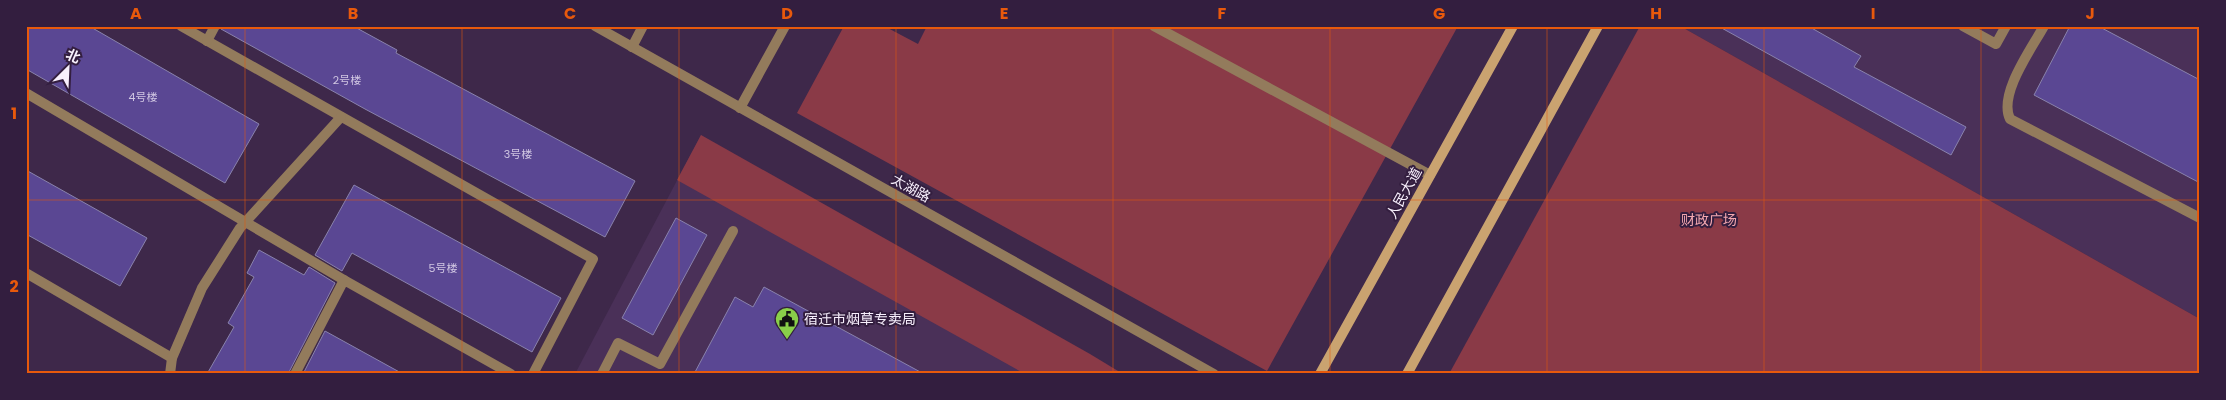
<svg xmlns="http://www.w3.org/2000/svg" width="2226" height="400" font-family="Poppins,'Noto Sans SC',sans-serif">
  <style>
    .built { fill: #4a3058 }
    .green { fill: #8a3a47 }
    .building { fill: #5a4793; stroke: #8982ac }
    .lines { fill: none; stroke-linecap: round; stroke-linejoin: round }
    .service { stroke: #937b5c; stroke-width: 10 }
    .tertiary { stroke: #937b5c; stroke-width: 10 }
    .secondary { stroke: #caa370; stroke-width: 10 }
    .grid { fill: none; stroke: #e8590c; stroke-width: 1; stroke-opacity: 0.55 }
    .labels { text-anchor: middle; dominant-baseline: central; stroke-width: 4; stroke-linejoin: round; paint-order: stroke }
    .number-label { font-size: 11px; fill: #d0c6e2 }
    .street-label { font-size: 14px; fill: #f8f0fd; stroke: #331e3f }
    .park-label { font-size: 14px; fill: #f4a8b0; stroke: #331e3f }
    .poi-label { font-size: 14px; fill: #f8f0fd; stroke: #331e3f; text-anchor: start }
    .neatline { fill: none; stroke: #e8590c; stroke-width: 2 }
    .grid-label { font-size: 16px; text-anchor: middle; font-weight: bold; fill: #e8590c }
  </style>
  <rect width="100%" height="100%" fill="#3e284a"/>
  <!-- built -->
  <g class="built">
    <path d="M1680,26H2200V319Z"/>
    <path d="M701,135L1079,374H575Z"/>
  </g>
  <!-- green -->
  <g class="green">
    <path d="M844,26H884L918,44L927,26H1458L1267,371L797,113Z"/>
    <path d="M1640,26H1680L2200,319V374H1449Z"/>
    <path d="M701,135L1090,354L1123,374H1025L677,180Z"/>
  </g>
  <!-- building -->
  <g class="building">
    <path d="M26,26H89L259,124L225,183L26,69Z"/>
    <path d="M222,26H353L397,50L396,53L635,181L605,237L365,109L221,29Z"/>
    <path d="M1718,26H1808L1861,56L1854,67L1966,127L1951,155Z"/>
    <path d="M2070,26H2098L2200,80V183L2034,95Z"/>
    <path d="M26,170L147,238L120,286L26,234Z"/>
    <path d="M354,185L561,298L532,352L352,253L342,271L315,255Z"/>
    <path d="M676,218L707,235L653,335L622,318Z"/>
    <path d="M259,250L304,275L309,267L335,283L288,374H207L234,327L228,323L254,277L247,273Z"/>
    <path d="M764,287L924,374H694L735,297L753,307Z"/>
    <path d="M325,331L403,374H303Z"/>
  </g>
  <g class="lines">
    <!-- service -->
    <g class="service">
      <path d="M181,26L593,259L533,374"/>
      <path d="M1154,26L1430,175"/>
      <path d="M1963,26L1996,44L2006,26"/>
      <path d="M2044,26C2032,48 1998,94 2010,119L2200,218"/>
      <path d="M207,41L215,26"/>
      <path d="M26,93L344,280"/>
      <path d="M740,108L785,26"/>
      <path d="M26,273L172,358"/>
      <path d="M170,374L172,358L202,288L240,228L341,117"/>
      <path d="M295,374L344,280L511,374"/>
      <path d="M602,374L618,343L660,364L733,231"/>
    </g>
    <!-- tertiary -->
    <g class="tertiary">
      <path d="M595,26L1214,374"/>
      <path d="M632,47L643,26"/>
    </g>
    <!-- secondary -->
    <g class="secondary">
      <path d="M1320,374L1513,26"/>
      <path d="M1407,374L1598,26"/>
    </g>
  </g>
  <!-- grid -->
  <path class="grid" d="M245,26V374M462,26V374M679,26V374M896,26V374M1113,26V374M1330,26V374M1547,26V374M1764,26V374M1981,26V374M26,200H2200"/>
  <!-- icons -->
  <defs>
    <g id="civic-pin" transform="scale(1.25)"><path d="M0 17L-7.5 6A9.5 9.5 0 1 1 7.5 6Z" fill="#89cf49" stroke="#331e3f"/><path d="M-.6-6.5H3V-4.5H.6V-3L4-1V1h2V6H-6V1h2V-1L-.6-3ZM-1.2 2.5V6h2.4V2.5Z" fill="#111"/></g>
  </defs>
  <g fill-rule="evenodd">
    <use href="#civic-pin" x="787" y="319"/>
  </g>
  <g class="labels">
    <!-- number labels -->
    <g class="number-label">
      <text x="347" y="80">2号楼</text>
      <text x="143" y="97">4号楼</text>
      <text x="518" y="154">3号楼</text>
      <text x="443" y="268">5号楼</text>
    </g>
    <!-- street labels -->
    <g class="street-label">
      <text transform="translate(911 188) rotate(29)">太湖路</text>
      <text transform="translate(1404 193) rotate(-61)">人民大道</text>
    </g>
    <!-- park labels -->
    <g class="park-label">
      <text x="1709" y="220">财政广场</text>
    </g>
    <!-- poi labels -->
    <g class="poi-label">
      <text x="804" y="319">宿迁市烟草专卖局</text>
    </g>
  </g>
  <!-- border -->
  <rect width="2226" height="400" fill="none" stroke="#331e3f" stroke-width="55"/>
  <!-- north arrow -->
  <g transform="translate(68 68) rotate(24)" stroke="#331e3f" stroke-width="4" paint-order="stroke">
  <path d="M0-4L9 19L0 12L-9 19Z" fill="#f8f0fd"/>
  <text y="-8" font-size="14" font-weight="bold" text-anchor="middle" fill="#f8f0fd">北</text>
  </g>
  <rect x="28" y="28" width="2170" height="344" class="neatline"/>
  <g class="grid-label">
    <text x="136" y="19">A</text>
    <text x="353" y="19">B</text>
    <text x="570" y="19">C</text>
    <text x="787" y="19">D</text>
    <text x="1004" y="19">E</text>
    <text x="1222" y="19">F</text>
    <text x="1439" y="19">G</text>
    <text x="1656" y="19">H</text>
    <text x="1873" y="19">I</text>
    <text x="2090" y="19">J</text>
    <text x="14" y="119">1</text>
    <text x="14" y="292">2</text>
  </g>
</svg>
